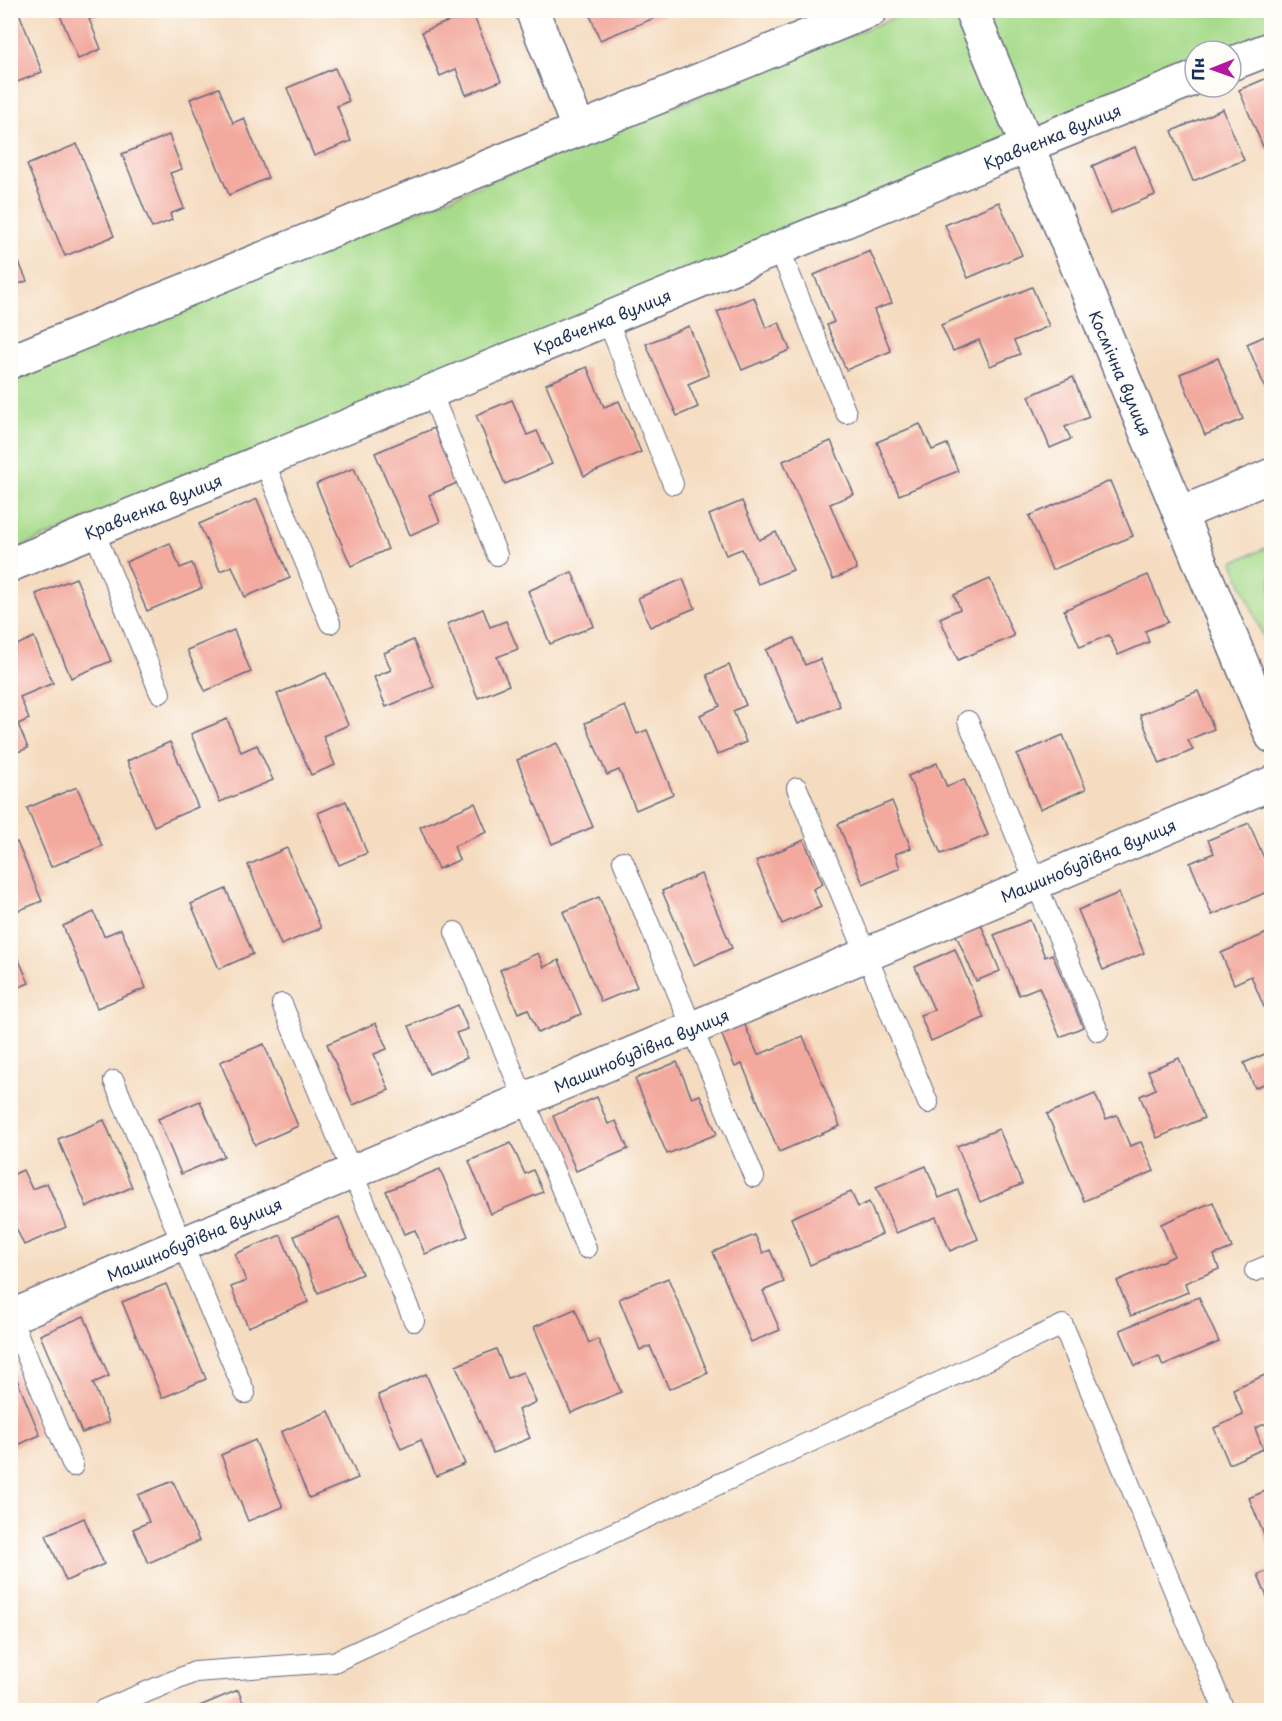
<svg xmlns="http://www.w3.org/2000/svg" width="1282" height="1721" font-family="'Playpen Sans',sans-serif">
  <style>
    .green { fill: #a7db8b; stroke: #618574; stroke-width: 1.5 }
    .building { fill: #f3a99e }
    .lines { fill: none; stroke-linecap: round; stroke-linejoin: round }
    .lane-casing { stroke: #676b80; stroke-width: 22 }
    .street-casing { stroke: #676b80; stroke-width: 36 }
    .lane { stroke: #fff; stroke-width: 20 }
    .street { stroke: #fff; stroke-width: 33 }
    .labels { text-anchor: middle; dominant-baseline: central; stroke-width: 4.5; stroke-linejoin: round; paint-order: stroke }
    .street-label { font-size: 16px; fill: #1b2f5e; stroke: #fdfcf7 }
  </style>
  <rect width="100%" height="100%" fill="#fdfcf7"/>
  <filter id="ink" filterUnits="userSpaceOnUse"><feTurbulence type="fractalNoise" baseFrequency=".0167" numOctaves="2"/><feDisplacementMap in="SourceGraphic" scale="12" xChannelSelector="R" yChannelSelector="G"/><feConvolveMatrix kernelMatrix="1 2 1 2 8 2 1 2 1" color-interpolation-filters="sRGB"/></filter>
  <filter id="wash" filterUnits="userSpaceOnUse"><feTurbulence type="fractalNoise" baseFrequency=".008" numOctaves="4" result="noise"/><feDisplacementMap in="SourceGraphic" scale="24" xChannelSelector="R" yChannelSelector="G"/><feGaussianBlur stdDeviation="1.35" result="paint"/><feColorMatrix in="noise" values="0 0 0 0 0 0 0 0 0 0 0 0 0 0 0 0 0 1.4 0 .05"/><feComposite in="paint" operator="in"/></filter>
  <g filter="url(#wash)">
    <rect width="100%" height="100%" fill="#f5dbbf"/>
    <!-- green -->
    <g class="green">
      <path d="M910,11H1271V35L1231,51H1195V66L11,551V376Z"/>
      <path d="M1271,546V656L1233,562Z"/>
    </g>
    <g id="blocks">
      <!-- building -->
      <g class="building">
        <path d="M10,10H18L42,72L10,85Z"/>
        <path d="M58,10H102L103,13L89,19L101,49L78,59Z"/>
        <path d="M588,10H672V11L600,40Z"/>
        <path d="M472,12L501,81L466,95L456,69L440,76L422,32Z"/>
        <path d="M335,68L349,101L337,106L351,141L314,156L287,88Z"/>
        <path d="M1272,76V146L1264,149L1239,90Z"/>
        <path d="M219,88L233,123L244,118L268,178L229,195L190,99Z"/>
        <path d="M1223,109L1244,160L1193,181L1172,131Z"/>
        <path d="M169,135L182,169L170,173L184,208L170,214L172,220L152,228L122,154Z"/>
        <path d="M77,144L114,236L65,256L27,165Z"/>
        <path d="M1135,147L1155,195L1111,213L1092,166Z"/>
        <path d="M999,202L1022,255L968,278L945,225Z"/>
        <path d="M10,241L27,281L10,287Z"/>
        <path d="M870,251L892,303L874,310L891,351L846,370L827,325L834,322L814,275Z"/>
        <path d="M1032,287L1049,326L1014,341L1020,354L990,366L979,340L953,351L941,325Z"/>
        <path d="M754,297L766,328L779,322L790,350L742,370L717,312Z"/>
        <path d="M689,326L709,375L688,384L698,407L677,416L646,344Z"/>
        <path d="M1272,333V402H1271L1247,344Z"/>
        <path d="M1218,358L1243,419L1205,435L1180,374Z"/>
        <path d="M587,367L604,407L619,401L641,452L584,476L546,384Z"/>
        <path d="M1073,377L1089,417L1065,427L1071,439L1050,448L1029,396Z"/>
        <path d="M512,400L527,435L537,431L552,464L505,484L476,415Z"/>
        <path d="M920,424L932,450L947,444L958,471L899,495L877,442Z"/>
        <path d="M434,428L457,483L429,495L440,522L410,535L375,453Z"/>
        <path d="M831,441L854,494L830,504L857,569L833,579L783,461Z"/>
        <path d="M354,468L388,549L351,566L316,484Z"/>
        <path d="M1110,481L1133,536L1052,570L1029,516Z"/>
        <path d="M257,499L290,578L245,597L232,566L220,571L199,524Z"/>
        <path d="M742,501L759,540L776,532L793,570L758,584L742,549L726,555L709,515Z"/>
        <path d="M170,543L180,568L192,563L202,588L147,611L126,562Z"/>
        <path d="M572,572L594,626L550,644L528,591Z"/>
        <path d="M1148,575L1168,622L1145,631L1149,642L1118,655L1109,635L1080,647L1064,610Z"/>
        <path d="M76,578L111,661L71,678L36,594Z"/>
        <path d="M683,579L695,608L650,627L638,598Z"/>
        <path d="M990,579L1014,636L958,660L940,618L960,609L954,595Z"/>
        <path d="M483,609L490,627L506,621L518,649L497,657L509,685L478,698L447,624Z"/>
        <path d="M10,630L17,645L34,637L53,683L20,697L29,719L18,724L28,748L10,755Z"/>
        <path d="M234,630L251,672L205,691L187,650Z"/>
        <path d="M794,638L805,665L820,659L840,706L798,724L766,650Z"/>
        <path d="M413,640L434,687L386,707L374,677L391,670L384,653Z"/>
        <path d="M729,665L746,705L733,711L746,742L717,755L700,715L720,706L707,675Z"/>
        <path d="M326,673L348,725L323,736L335,765L311,775L277,694Z"/>
        <path d="M1198,691L1214,729L1188,740L1193,750L1160,764L1140,715Z"/>
        <path d="M625,706L637,734L647,730L673,794L636,810L619,770L607,775L585,723Z"/>
        <path d="M227,719L241,752L257,745L273,780L220,802L191,734Z"/>
        <path d="M1063,735L1086,789L1040,809L1017,755Z"/>
        <path d="M170,742L198,807L154,826L127,761Z"/>
        <path d="M557,743L593,827L552,844L517,760Z"/>
        <path d="M937,763L947,787L964,779L988,835L941,854L908,776Z"/>
        <path d="M77,787L102,846L51,867L27,808Z"/>
        <path d="M346,801L367,853L339,865L318,813Z"/>
        <path d="M892,801L911,848L895,854L900,868L863,884L838,824Z"/>
        <path d="M475,803L487,832L454,846L459,860L438,869L420,827Z"/>
        <path d="M1249,823L1272,877V890L1212,915L1190,863L1214,853L1208,840Z"/>
        <path d="M804,840L823,884L813,889L821,907L782,924L756,861Z"/>
        <path d="M17,842L42,901L10,914V845Z"/>
        <path d="M287,848L321,928L281,945L248,865Z"/>
        <path d="M701,874L732,948L694,965L662,891Z"/>
        <path d="M226,889L253,954L219,969L191,904Z"/>
        <path d="M1119,893L1144,953L1103,970L1078,910Z"/>
        <path d="M599,897L637,987L601,1002L563,912Z"/>
        <path d="M94,912L104,936L121,929L146,988L97,1008L63,926Z"/>
        <path d="M978,917L1000,971L976,981L953,928Z"/>
        <path d="M1030,920L1045,957L1052,954L1083,1027L1060,1037L1039,987L1019,995L994,935Z"/>
        <path d="M1272,931V1004L1264,1007L1251,976L1234,984L1221,953Z"/>
        <path d="M10,940L29,983L10,991Z"/>
        <path d="M955,949L984,1018L931,1041L920,1015L934,1010L915,967Z"/>
        <path d="M538,953L544,967L559,960L581,1014L538,1033L528,1009L518,1013L500,970Z"/>
        <path d="M458,1005L468,1029L456,1033L467,1058L429,1074L409,1026Z"/>
        <path d="M376,1023L387,1049L374,1054L389,1090L353,1105L327,1044Z"/>
        <path d="M744,1023L758,1055L803,1036L840,1126L779,1152L742,1064L735,1067L721,1033Z"/>
        <path d="M264,1044L298,1126L255,1145L220,1062Z"/>
        <path d="M1272,1051V1080L1255,1088L1244,1063Z"/>
        <path d="M1179,1058L1204,1118L1157,1138L1140,1096L1156,1089L1148,1071Z"/>
        <path d="M677,1062L692,1098L700,1095L717,1134L667,1154L635,1079Z"/>
        <path d="M1095,1094L1106,1119L1117,1115L1130,1146L1141,1142L1154,1171L1084,1201L1047,1114Z"/>
        <path d="M597,1097L608,1124L616,1121L628,1149L576,1171L553,1116Z"/>
        <path d="M200,1101L224,1156L181,1174L158,1119Z"/>
        <path d="M104,1120L132,1187L87,1207L58,1139Z"/>
        <path d="M999,1129L1022,1184L980,1202L957,1146Z"/>
        <path d="M511,1143L525,1174L533,1170L543,1192L491,1214L469,1161Z"/>
        <path d="M926,1166L939,1198L958,1190L978,1239L950,1251L936,1217L896,1233L876,1187Z"/>
        <path d="M440,1169L468,1236L425,1254L415,1230L404,1234L386,1191Z"/>
        <path d="M23,1170L32,1189L47,1183L66,1227L24,1245L14,1223L10,1225V1176Z"/>
        <path d="M851,1192L858,1207L869,1202L882,1234L810,1265L791,1218Z"/>
        <path d="M1213,1202L1232,1248L1214,1255L1219,1269L1185,1283L1188,1292L1131,1316L1117,1281L1174,1256L1161,1224Z"/>
        <path d="M339,1217L362,1274L318,1293L294,1236Z"/>
        <path d="M281,1235L308,1302L248,1327L231,1287L246,1281L235,1254Z"/>
        <path d="M755,1235L763,1253L770,1250L784,1282L763,1291L780,1330L751,1342L713,1252Z"/>
        <path d="M668,1278L708,1373L669,1389L650,1346L640,1350L619,1299Z"/>
        <path d="M166,1284L206,1379L162,1398L122,1302Z"/>
        <path d="M1199,1297L1219,1342L1163,1366L1159,1356L1135,1366L1120,1330Z"/>
        <path d="M575,1309L589,1343L598,1339L621,1392L571,1413L534,1327Z"/>
        <path d="M84,1316L109,1376L93,1383L109,1422L82,1433L40,1335Z"/>
        <path d="M496,1349L508,1378L523,1372L536,1402L518,1410L530,1438L493,1453L456,1366Z"/>
        <path d="M11,1365L40,1435L11,1448Z"/>
        <path d="M1272,1372V1421L1255,1428L1263,1449L1229,1464L1214,1428L1243,1415L1233,1389Z"/>
        <path d="M426,1374L465,1464L436,1476L421,1440L401,1449L378,1395Z"/>
        <path d="M329,1411L358,1478L309,1498L281,1432Z"/>
        <path d="M255,1440L283,1507L248,1521L221,1455Z"/>
        <path d="M173,1481L199,1541L148,1563L133,1529L149,1522L138,1495Z"/>
        <path d="M1272,1488V1552H1271L1249,1498Z"/>
        <path d="M84,1518L104,1564L66,1581L46,1535Z"/>
        <path d="M1272,1569V1607H1271L1258,1575Z"/>
        <path d="M238,1690L246,1710H190Z"/>
      </g>
    </g>
  </g>
  <g filter="url(#ink)">
    <use href="#blocks" fill-opacity="0" stroke="#676b80" stroke-width="1.5"/>
    <g class="lines">
      <!-- lane casing -->
      <g class="lane-casing">
        <g id="lane">
          <path d="M779,248L846,413"/>
          <path d="M607,319L673,484"/>
          <path d="M431,392L497,555"/>
          <path d="M264,461L330,623"/>
          <path d="M94,531L160,693"/>
          <path d="M968,721L1098,1031"/>
          <path d="M797,788L928,1103"/>
          <path d="M623,861L754,1177"/>
          <path d="M455,932L586,1248"/>
          <path d="M282,1004L414,1321"/>
          <path d="M114,1081L245,1393"/>
          <path d="M1255,1271L1272,1264"/>
          <path d="M10,1316L73,1466"/>
          <path d="M103,1710L195,1672L334,1662L1063,1325L1224,1710"/>
        </g>
      </g>
      <!-- street casing -->
      <g class="street-casing">
        <g id="street">
          <path d="M532,10L579,130"/>
          <path d="M971,10L1272,736"/>
          <path d="M1231,64L1272,48"/>
          <path d="M10,362L871,10"/>
          <path d="M1180,514L1272,475"/>
          <path d="M10,565L1027,146L1195,78"/>
          <path d="M10,1317L1272,783"/>
        </g>
      </g>
      <!-- lane -->
      <use href="#lane" class="lane"/>
      <!-- street -->
      <use href="#street" class="street"/>
    </g>
  </g>
  <g class="labels">
    <!-- street labels -->
    <g class="street-label">
      <text transform="translate(1052 136) rotate(-22)">Кравченка вулиця</text>
      <text transform="translate(602 321) rotate(-22)">Кравченка вулиця</text>
      <text transform="translate(1121 373) rotate(67)">Космічна вулиця</text>
      <text transform="translate(153 506) rotate(-22)">Кравченка вулиця</text>
      <text transform="translate(1088 860) rotate(-23)">Машинобудівна вулиця</text>
      <text transform="translate(641 1050) rotate(-23)">Машинобудівна вулиця</text>
      <text transform="translate(194 1239) rotate(-23)">Машинобудівна вулиця</text>
    </g>
  </g>
  <!-- margin -->
  <rect width="1282" height="1721" fill="none" stroke="#fdfcf7" stroke-width="36"/>
  <!-- north arrow -->
  <g transform="translate(1213 69) rotate(269)"><circle r="28" fill="#fdfcf7" stroke="#a3aaba" stroke-width="1.5"/>
  <path d="M0-4.5L10 22L0 15L-10 22Z" fill="#b5179e"/>
  <text y="-9" font-size="16" font-weight="bold" text-anchor="middle" fill="#1b2f5e">Пн</text>
  </g>
</svg>
